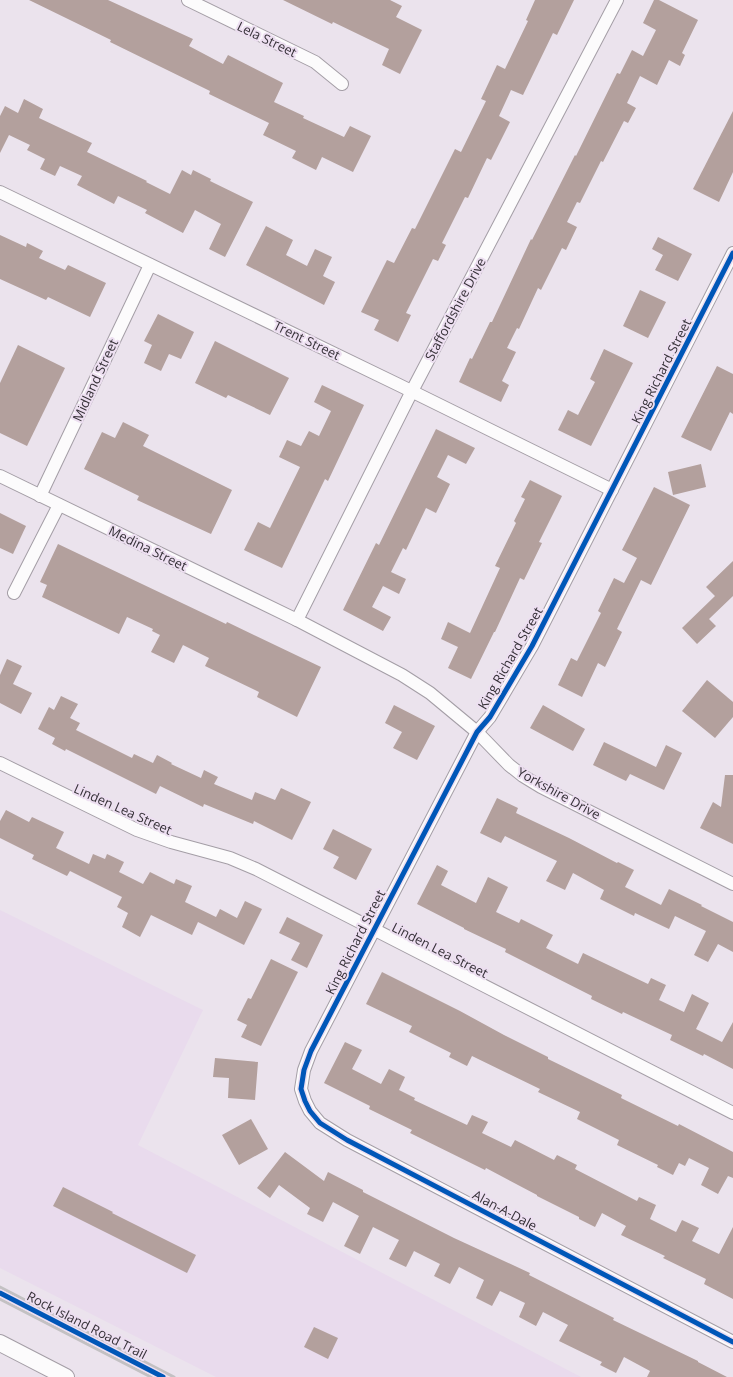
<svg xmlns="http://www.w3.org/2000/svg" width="733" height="1377" font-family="'Open Sans',sans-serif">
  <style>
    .built { fill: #e9dbed }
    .building { fill: #b3a09d }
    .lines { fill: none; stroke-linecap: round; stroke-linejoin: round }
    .minor-casing { stroke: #a49ea6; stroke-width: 14 }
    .secondary-casing { stroke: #a49ea6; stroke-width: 18 }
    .minor { stroke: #fcfbfc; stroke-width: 12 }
    .secondary { stroke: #fcfbfc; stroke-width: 16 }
    .rail { stroke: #c3c1c3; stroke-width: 3 }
    .cycleway-casing { stroke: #eddff1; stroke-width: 8 }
    .cycleway { stroke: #0057b8; stroke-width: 5 }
    .labels { text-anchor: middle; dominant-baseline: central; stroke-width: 4; stroke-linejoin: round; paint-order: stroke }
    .street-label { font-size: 13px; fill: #363138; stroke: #eddff1 }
  </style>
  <rect width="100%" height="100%" fill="#ebe3ed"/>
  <!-- built -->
  <path class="built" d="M0,910L203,1010L138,1145L581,1377H216L0,1268Z"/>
  <!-- building -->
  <g class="building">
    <path d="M29,0H108L193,39L189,46L223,64L228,55L283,83L274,102L304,116L303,118L344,137L350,126L371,136L353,172L322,157L316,170L292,158L296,151L263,135L269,123L209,94L210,91L110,42L111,40Z"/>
    <path d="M283,0H390L402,6L396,17L422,30L400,74L382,65L389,49L333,22L332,24Z"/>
    <path d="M535,0H574L557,35L553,33L523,95L511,90L499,116L510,122L491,160L487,158L468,198L465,197L442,243L446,245L438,261L433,259L406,313L411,315L398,342L374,330L379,320L361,312L387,260L394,263L412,228L415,229L455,149L461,152L486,101L481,99L497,65L505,69L528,21L526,20Z"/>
    <path d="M654,0H659L698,20L682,53L685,55L680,66L669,60L657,85L640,76L627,103L636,108L628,123L624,121L603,162L601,161L580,203L577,202L567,222L577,227L566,250L562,248L541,290L538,288L519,329L517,328L507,348L516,352L502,381L509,385L501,402L459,382L470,358L472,359L490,322H492L531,239L532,240L575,155L576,156L617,73L620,74L632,50L643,56L656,30L643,23Z"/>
    <path d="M24,99L43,109L39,118L92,143L87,152L147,181L146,182L170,194L182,170L191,175L193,170L211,179L210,181L253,202L225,257L209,249L221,224L195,210L183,233L145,213L147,210L118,196L114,204L77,185L82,176L60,166L55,176L40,169L45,159L27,150L30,145L9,135L0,153V116L5,106L18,113Z"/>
    <path d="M733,111V172L719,202L693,189Z"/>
    <path d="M266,226L293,240L286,255L307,266L315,249L332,257L323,276L335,282L324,305L246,265Z"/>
    <path d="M0,235L26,247L27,243L43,251L39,258L65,270L68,265L106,283L90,317L48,297L46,300L0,279Z"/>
    <path d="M658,237L692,254L678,281L655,270L663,255L652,249Z"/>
    <path d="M640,290L666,302L648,338L623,326Z"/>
    <path d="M158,314L194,332L181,359L169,354L161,371L144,363L152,345L144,341Z"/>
    <path d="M215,341L289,378L270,415L228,395L226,398L195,383Z"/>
    <path d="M18,345L65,368L27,446L0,433V383Z"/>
    <path d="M604,349L633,363L591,446L558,430L568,410L578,415L595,382L590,379Z"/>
    <path d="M717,366L733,374V414L730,412L711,451L681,437Z"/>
    <path d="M322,385L364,405L328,481L325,479L282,568L244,550L258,522L270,528L300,467L279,457L287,440L301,446L309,431L319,436L331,411L314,402Z"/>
    <path d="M123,422L149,435L143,446L232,490L211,534L137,500L139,496L84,469L102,432L115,438Z"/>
    <path d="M436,429L475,448L466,464L448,455L437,477L450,484L436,513L426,508L406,550L403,548L391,572L406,579L399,594L383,586L372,607L391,617L383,631L343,610L376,543L379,545Z"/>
    <path d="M701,464L706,487L673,495L668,472Z"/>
    <path d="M530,480L562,496L539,542L542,543L524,580L520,578L495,632H494L471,679L448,668L458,647L441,639L448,622L470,633L500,568L495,566L516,523L514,521L525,499L521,497Z"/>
    <path d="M654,487L690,505L651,585L641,580L617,629L622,632L605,667L598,663L582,697L558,685L571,658L577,661L601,613L598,611L614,578L624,583L637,558L622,550Z"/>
    <path d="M0,513L26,526L13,554L0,548Z"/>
    <path d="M58,544L226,624L227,622L321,667L297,717L257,697L259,692L205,666L209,658L183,645L174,663L151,652L160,635L152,631L153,629L127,617L119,634L42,597L47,585L40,582Z"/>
    <path d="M733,561V596L709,619L716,626L697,644L682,628L715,596L706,587Z"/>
    <path d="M7,659L22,666L13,684L32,693L21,714L0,703V675Z"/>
    <path d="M707,680L733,702V717L715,738L682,711Z"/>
    <path d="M61,696L78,704L70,718L80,723L76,730L132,758L134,754L153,763L157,755L172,763L171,764L201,778L204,770L218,777L214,784L252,800L255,792L275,800L281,788L311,802L292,840L254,821L253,824L204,804L203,807L160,786L156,794L66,749L65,751L52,744L55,738L38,729L49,707L54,710Z"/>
    <path d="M394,705L435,726L417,760L393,748L402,732L385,723Z"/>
    <path d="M543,705L585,729L573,751L530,728Z"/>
    <path d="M604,742L656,767L666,745L682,753L664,790L630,774L626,781L593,765Z"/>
    <path d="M725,775H733V844L700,828L713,802L721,807Z"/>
    <path d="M497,798L518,808L516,813L569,838L617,863L618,862L634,870L625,887L661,905L669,889L702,905L701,906L733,922V952L718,944L708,962L694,955L706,931L675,916L669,929L635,913L634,916L600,899L604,890L573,873L565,890L546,881L557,861L505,836L501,843L480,833Z"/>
    <path d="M6,810L29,822L32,817L64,832L56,848L89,864L93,854L105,859L107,854L124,862L119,872L143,884L150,872L174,884L176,879L192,886L185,902L216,917L220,909L237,918L245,901L262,909L244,945L198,922L192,935L151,915L140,937L122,927L128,913L117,907L122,897L70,871L67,876L32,859L34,855L0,838V821Z"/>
    <path d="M333,829L372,849L356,880L333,868L339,857L323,849Z"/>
    <path d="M437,865L448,871L441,885L476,903L488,877L508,887L496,912L519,923L521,919L553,935L546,948L578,964L583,953L648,984L651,978L666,985L659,1000L684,1012L692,994L709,1003L696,1029L722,1042L733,1022V1069L704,1054L703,1056L670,1040L672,1035L623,1012L622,1014L591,999L592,996L505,952L506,949L464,929V928L417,904Z"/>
    <path d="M287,917L323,935L307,968L291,960L300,943L279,933Z"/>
    <path d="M271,959L298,972L261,1046L241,1037L247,1025L237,1020L248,998L251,999Z"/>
    <path d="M382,972L460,1011L504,1035L548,1057V1059L622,1095L621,1098L678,1126L679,1124L733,1152V1178L728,1176L718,1194L701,1185L709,1168L689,1158L685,1166L679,1163L673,1175L657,1167L658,1165L617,1145L619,1140L577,1119L580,1112L538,1092L540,1089L472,1056L467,1066L449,1057L451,1053L409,1032L412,1026L366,1004Z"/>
    <path d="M345,1042L362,1050L352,1069L381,1084L389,1069L405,1077L399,1090L415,1098L414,1100L467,1125L472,1115L488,1122L482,1133L511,1147L515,1140L554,1160L557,1155L577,1165L575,1169L637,1201L639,1197L656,1205L650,1219L676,1232L682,1220L699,1228L692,1241L719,1254L733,1227V1299L704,1284L706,1279L663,1258L665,1256L621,1235L626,1226L602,1213L595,1227L579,1219V1217L537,1196V1195L486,1168L485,1170L410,1133L412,1130L369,1109L370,1106L324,1083Z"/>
    <path d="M215,1058L258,1062L255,1100L228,1098L229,1078L213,1077Z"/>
    <path d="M251,1119L268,1149L239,1165L222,1135Z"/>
    <path d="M285,1152L324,1181L328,1172L363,1190V1192L454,1238L530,1273L529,1275L614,1318L613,1320L698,1361V1362L727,1377H647L650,1371L624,1357L616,1373L600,1365L602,1362L559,1341L568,1325L543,1312L536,1326L519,1317L525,1303L500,1291L492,1306L476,1298L484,1280L459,1267L450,1284L434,1276L440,1264L414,1251L406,1267L389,1259L399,1240L373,1227L360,1254L344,1246L359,1216L333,1202L323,1222L307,1214L310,1208L279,1185L270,1198L257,1188Z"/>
    <path d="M63,1187L113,1212L112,1213L196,1255L187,1273L53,1206Z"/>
    <path d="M314,1327L338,1338L328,1359L304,1347Z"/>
  </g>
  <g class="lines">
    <!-- minor casing -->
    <g class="minor-casing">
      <g id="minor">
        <path d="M188,0L315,62L342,84"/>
        <path d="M0,192L399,385L612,490"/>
        <path d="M733,253L532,646L490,717L477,732L311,1051L304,1070L301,1089L305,1101L310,1111L320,1123L347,1140L733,1342"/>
        <path d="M0,476L297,620L402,675L430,693L477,732L509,765L523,776L541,787L733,884"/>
        <path d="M40,496L150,265"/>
        <path d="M14,593L59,505"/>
        <path d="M297,620L412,391L617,0"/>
        <path d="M0,763L137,830L171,842L230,858L256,869L733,1113"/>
      </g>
    </g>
    <!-- secondary casing -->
    <g class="secondary-casing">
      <path id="secondary" d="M0,1343L66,1377"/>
    </g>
    <!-- minor -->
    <use href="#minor" class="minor"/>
    <!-- secondary -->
    <use href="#secondary" class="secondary"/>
    <!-- rail -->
    <g class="rail">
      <path d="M0,1287L174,1377"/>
      <path d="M0,1299L151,1377"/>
    </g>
    <!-- cycleway casing -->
    <g class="cycleway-casing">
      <g id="cycleway">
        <path d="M733,253L532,646L490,717L477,732L311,1051L304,1070L301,1089L305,1101L310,1111L320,1123L347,1140L733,1342"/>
        <path d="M0,1293L163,1377"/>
      </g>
    </g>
    <!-- cycleway -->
    <use href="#cycleway" class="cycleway"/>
  </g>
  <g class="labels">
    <!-- street labels -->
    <g class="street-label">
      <text transform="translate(267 39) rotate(26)">Lela Street</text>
      <text transform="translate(455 309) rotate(-62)">Staffordshire Drive</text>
      <text transform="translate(307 340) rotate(26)">Trent Street</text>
      <text transform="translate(661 371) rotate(-63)">King Richard Street</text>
      <text transform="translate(95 380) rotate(-65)">Midland Street</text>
      <text transform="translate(148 548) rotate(26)">Medina Street</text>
      <text transform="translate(510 658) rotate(-60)">King Richard Street</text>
      <text transform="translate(559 793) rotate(29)">Yorkshire Drive</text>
      <text transform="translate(123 809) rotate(24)">Linden Lea Street</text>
      <text transform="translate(355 942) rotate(-63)">King Richard Street</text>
      <text transform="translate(440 950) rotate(27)">Linden Lea Street</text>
      <text transform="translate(505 1210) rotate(28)">Alan-A-Dale</text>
      <text transform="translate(87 1325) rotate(27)">Rock Island Road Trail</text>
    </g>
  </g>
</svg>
